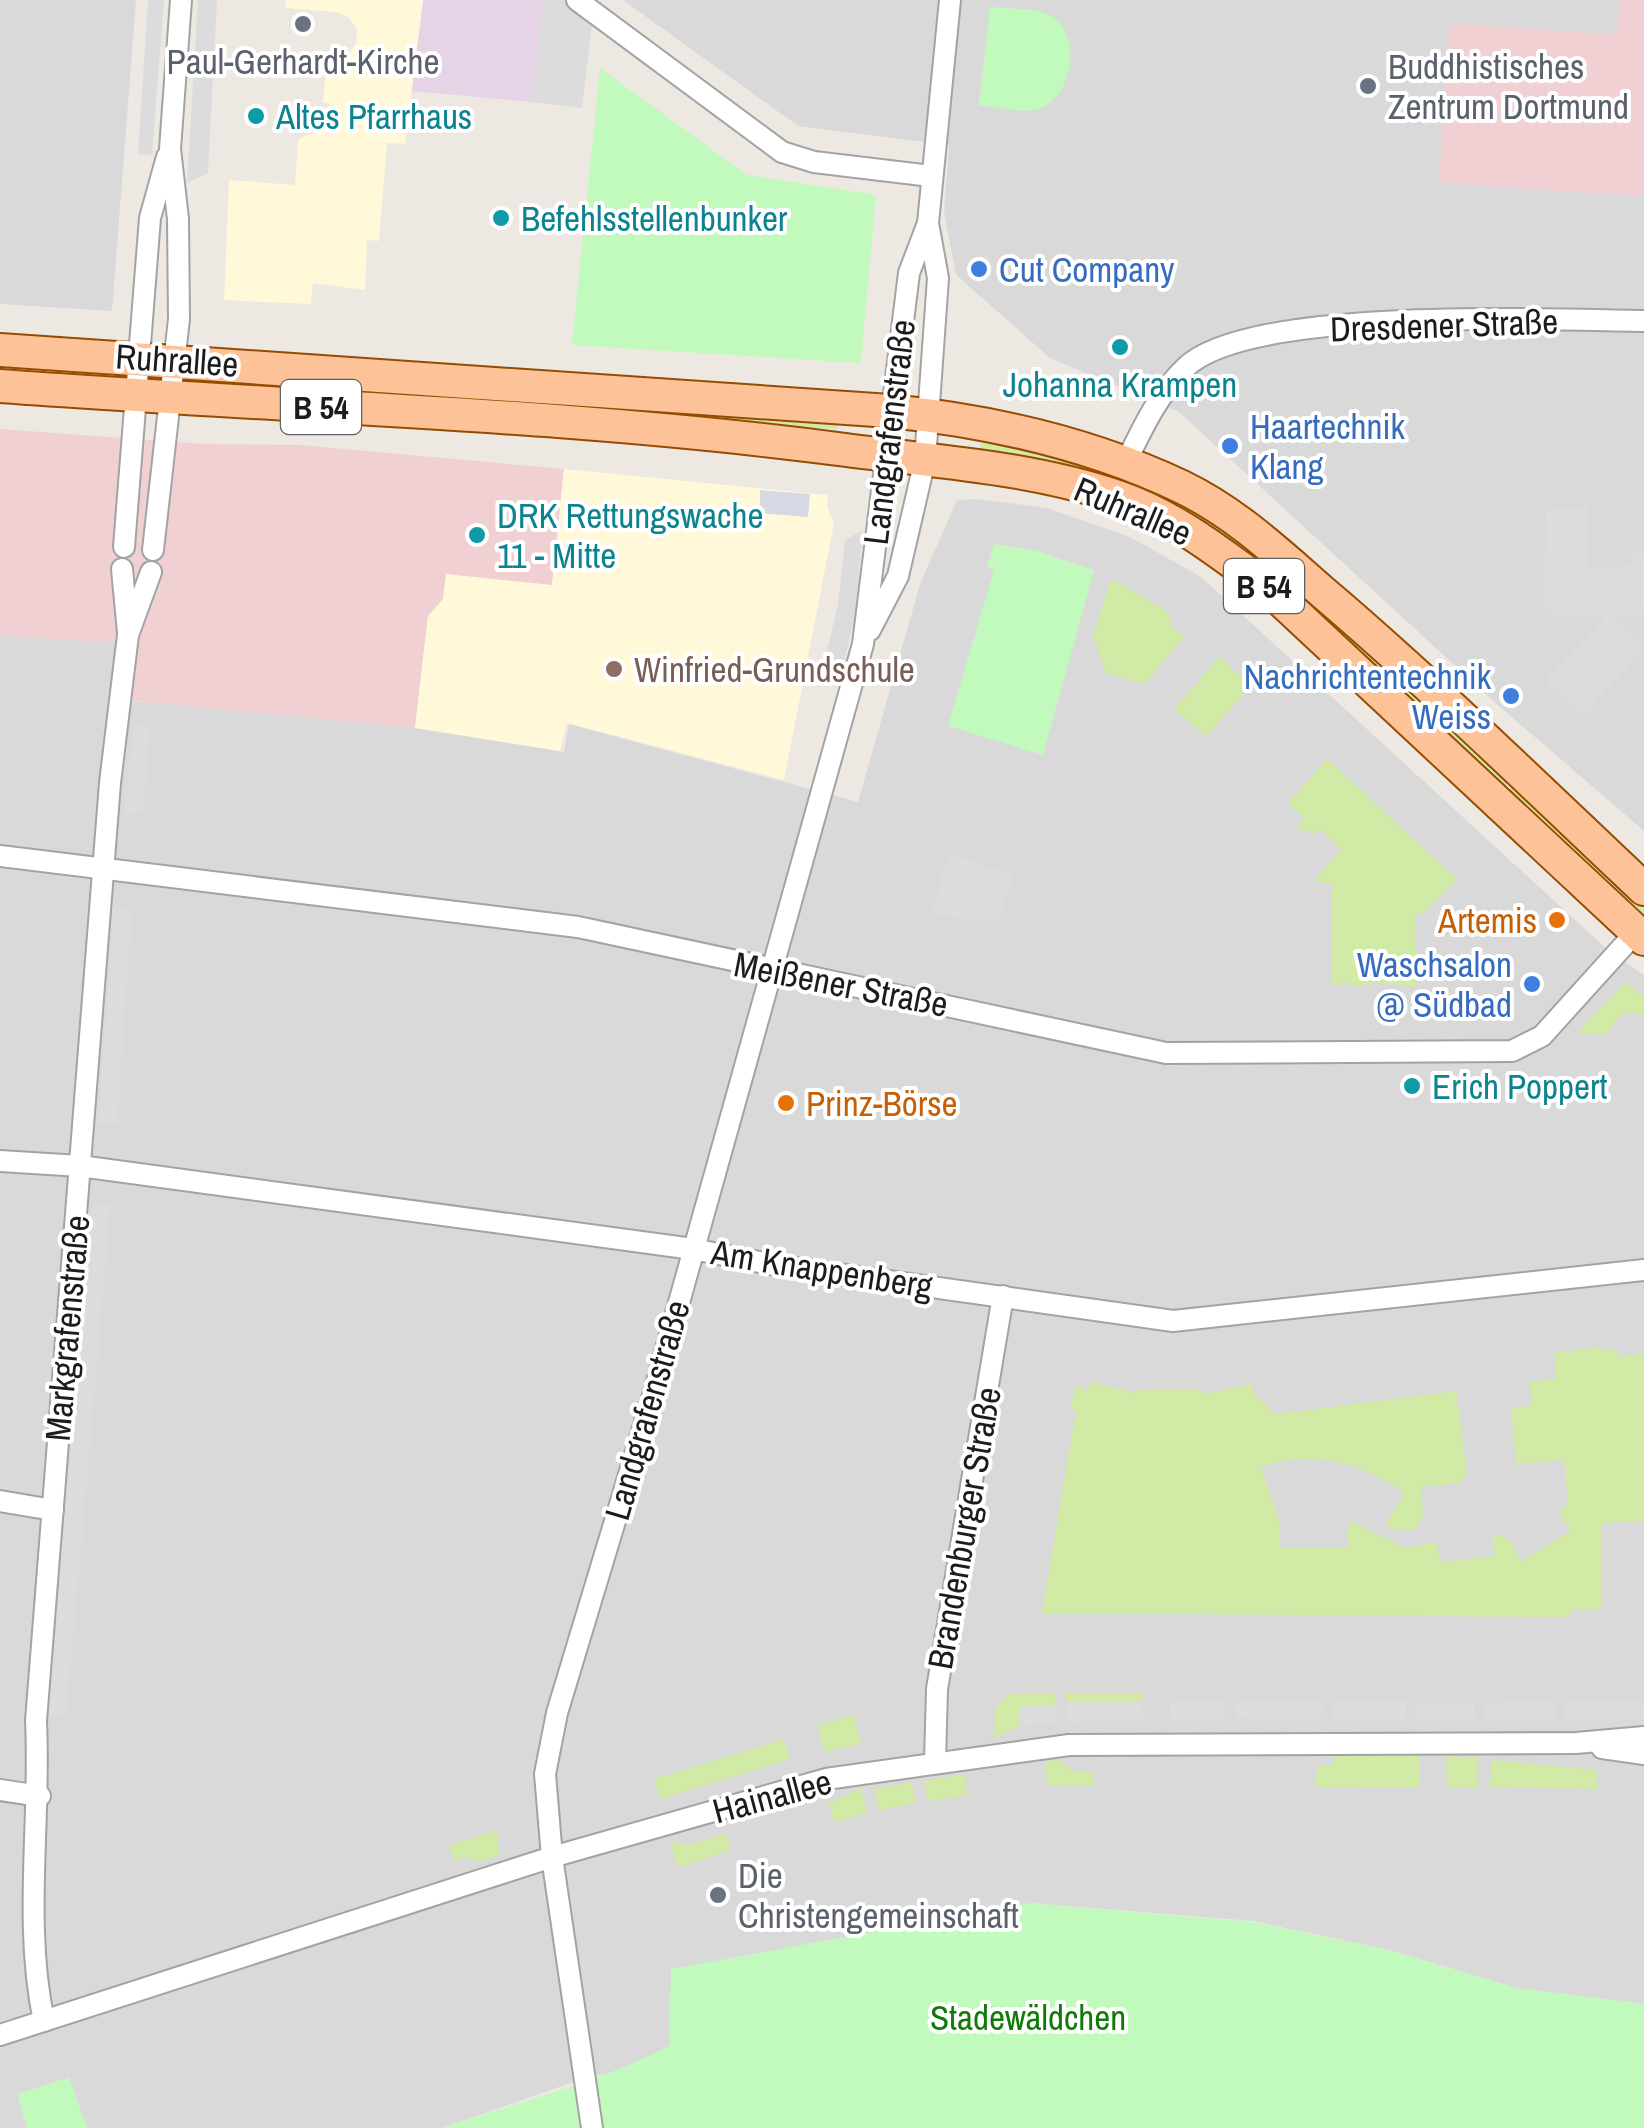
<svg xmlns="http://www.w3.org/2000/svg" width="1644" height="2128" font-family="'Archivo Narrow',sans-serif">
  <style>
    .residential { fill: #dad9d9 }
    .commercial { fill: #f0d0d3 }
    .industrial { fill: #e7d3e6 }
    .education { fill: #fff9d9 }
    .grass { fill: #d1eaa6 }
    .park { fill: #c1fabc }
    .parking { fill: #dcdcdc }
    .plaza { fill: #d6d8e4 }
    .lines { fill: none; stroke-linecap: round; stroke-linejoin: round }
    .street-casing { stroke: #a3a3a3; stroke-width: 24 }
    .primary-casing { stroke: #944d00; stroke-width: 36 }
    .street { stroke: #fff; stroke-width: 20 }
    .primary { stroke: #fdc297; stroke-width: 32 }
    .worship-dot { fill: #6b7280; stroke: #fff; stroke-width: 4 }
    .culture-dot { fill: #0f9aa8; stroke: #fff; stroke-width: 4 }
    .shop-dot { fill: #3f7fe0; stroke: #fff; stroke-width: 4 }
    .education-dot { fill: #8d6e63; stroke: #fff; stroke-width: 4 }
    .food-dot { fill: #e8710a; stroke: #fff; stroke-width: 4 }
    .labels { text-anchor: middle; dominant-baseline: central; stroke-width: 8; stroke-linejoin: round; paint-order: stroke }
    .shield { fill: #fff; stroke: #606060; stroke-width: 2.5 }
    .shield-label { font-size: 32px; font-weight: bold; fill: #1c1c1c }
    .worship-label { font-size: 35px; fill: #5b616d; stroke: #fff; text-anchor: start }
    .culture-label { font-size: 35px; fill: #0d838f; stroke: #fff; text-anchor: start }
    .shop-label { font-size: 35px; fill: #366cbe; stroke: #fff; text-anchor: start }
    .street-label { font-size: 35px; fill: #1c1c1c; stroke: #fff }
    .education-label { font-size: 35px; fill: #785e54; stroke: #fff; text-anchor: start }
    .food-label { font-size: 35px; fill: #c56008; stroke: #fff; text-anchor: end }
    .park-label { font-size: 35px; fill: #117b09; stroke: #fff }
  </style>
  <rect width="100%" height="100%" fill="#eee8e2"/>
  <!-- residential -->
  <g class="residential">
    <path d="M0,0H136L112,311L0,304Z"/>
    <path d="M623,0H1620L1618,35L1450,23L1439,183L1644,196V831L1500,707L1179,412L1050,358L956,275L944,212L949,145L798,126Z"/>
    <path d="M977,499L1047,508L1130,537L1201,577L1609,951L1644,975V2004L1517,1988L1389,1950L1253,1921L1030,1903L669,2046L622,2071L585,2078L442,2128H87L69,2078L18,2094L27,2128H0V636L121,643L114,700L368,720L564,752L569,724L858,802L920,584L957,500Z"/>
  </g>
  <!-- commercial -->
  <g class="commercial">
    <path d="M1620,0H1644V196L1439,183L1449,23L1617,35Z"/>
    <path d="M0,429L204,444L300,445L564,469L552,585L443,599L428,616L415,728L114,699L121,643L0,636Z"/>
  </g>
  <!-- industrial -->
  <path class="industrial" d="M423,0H544L532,102L411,91Z"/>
  <!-- education -->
  <g class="education">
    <path d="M286,0H423L405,144L387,143L379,241L367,240L365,290L313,283L311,304L224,300L229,180L295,185L298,140L328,125L330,104L323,102L327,59L346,56L356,44L357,30L349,18L337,12L285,8Z"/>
    <path d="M564,469L828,495L827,507L834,523L784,780L567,723L560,751L415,728L428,616L443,599L446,574L552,585Z"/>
  </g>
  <!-- grass -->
  <g class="grass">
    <path d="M488,394L838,418L837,429L494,404Z"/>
    <path d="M981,441L1086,466L1178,498L1294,580L1288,589L1234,547L980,453Z"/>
    <path d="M1111,579L1162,608L1173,621L1170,625L1181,635L1187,633L1145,684L1106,673L1093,636Z"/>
    <path d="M1298,585L1512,778L1503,788L1292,594Z"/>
    <path d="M1219,657L1251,686L1206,736L1174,709Z"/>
    <path d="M1327,759L1457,879L1423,914H1415V987L1371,982L1370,986H1349L1348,982L1332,986V884L1314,881L1341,849L1319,829L1314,834L1297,828L1305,818L1288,803Z"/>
    <path d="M1516,783L1644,904V916L1507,793Z"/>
    <path d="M1626,982L1644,997V1015L1623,1013L1605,1035L1577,1032Z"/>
    <path d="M1601,1347L1602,1351L1617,1349V1357L1644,1354V1521L1602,1523V1610H1571L1570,1617L1042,1613L1076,1411L1071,1408L1075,1387L1089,1390L1090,1382L1136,1393L1138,1389L1201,1390L1203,1394L1252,1384L1253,1392L1275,1414L1456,1391L1467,1472L1460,1483L1421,1487L1423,1515L1416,1530H1394L1386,1523L1405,1493C1362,1463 1312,1449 1261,1467L1280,1523V1548H1347L1349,1521L1406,1548L1436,1542L1440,1562L1495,1556L1493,1533L1510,1540L1521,1561L1571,1531L1558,1512L1568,1505L1564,1459L1516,1465L1511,1408L1532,1405L1530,1382L1556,1379L1554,1353Z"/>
    <path d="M1010,1693L1055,1694V1705L1020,1707V1726L994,1738L995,1708Z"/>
    <path d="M1066,1694H1143L1142,1702H1066Z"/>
    <path d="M854,1715L861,1744L824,1752L818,1725Z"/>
    <path d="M784,1739L790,1759L660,1799L654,1779Z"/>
    <path d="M1334,1754L1420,1756V1788L1316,1787L1317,1765H1333Z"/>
    <path d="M1446,1756L1477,1758V1787H1447Z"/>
    <path d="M1058,1760L1075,1772L1093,1771L1094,1786H1048L1045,1761Z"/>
    <path d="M1491,1760L1596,1770L1598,1789L1490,1787Z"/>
    <path d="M964,1774L967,1795L928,1801L924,1781Z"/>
    <path d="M911,1782L916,1803L879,1810L875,1789Z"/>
    <path d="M861,1788L867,1813L834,1822L829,1803Z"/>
    <path d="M497,1831L499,1855L479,1862L466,1857L453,1860L450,1845Z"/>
    <path d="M726,1833L731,1850L678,1867L670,1842L689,1845Z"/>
  </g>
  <!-- park -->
  <g class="park">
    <path d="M990,7C1010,9 1043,7 1058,21C1082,44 1069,106 1033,110C1017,112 996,107 979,105Z"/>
    <path d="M600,68L747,175L876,195L861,363L572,345Z"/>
    <path d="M994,544L1037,551L1094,570L1043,755L948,726L994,570L987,567Z"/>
    <path d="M1030,1903L1252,1922L1388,1950L1516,1988L1644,2004V2128H442C518,2102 599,2083 669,2046L671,1969Z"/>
    <path d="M69,2077L87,2128H27L18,2094Z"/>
  </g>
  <!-- parking -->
  <g class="parking">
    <path d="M148,0H164L152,155L138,154Z"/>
    <path d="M198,0H217L208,173L187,183Z"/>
    <path d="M544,0H595L582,108L532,102Z"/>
    <path d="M1588,507V567L1633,566V553H1644V615H1609L1644,648L1584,715L1544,679L1607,615L1556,617L1545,607L1546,510Z"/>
    <path d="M863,530L855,614L844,663L821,676L838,605L845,540Z"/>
    <path d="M133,725L151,726L143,814L125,813Z"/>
    <path d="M949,853L1013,876L997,923L931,914Z"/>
    <path d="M114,908L132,910L117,1124H98Z"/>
    <path d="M93,1204L110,1205L98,1357L66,1716H48Z"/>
    <path d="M1224,1700L1225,1719H1170V1702Z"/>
    <path d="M1235,1701L1322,1702L1321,1720L1234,1718Z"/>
    <path d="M1332,1701H1406V1719L1331,1720Z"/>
    <path d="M1556,1701L1555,1720H1483V1703Z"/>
    <path d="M1066,1702H1142L1143,1720L1067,1722Z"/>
    <rect x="1564" y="1702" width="80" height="18"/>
    <path d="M1415,1703H1474V1720L1415,1719Z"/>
    <path d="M1055,1705L1056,1724L1020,1726V1707Z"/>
  </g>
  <!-- plaza -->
  <path class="plaza" d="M760,490L810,494L808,517L760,513Z"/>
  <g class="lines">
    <!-- street casing -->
    <g class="street-casing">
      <g id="street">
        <path d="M577,0L782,152L814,162L931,176"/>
        <path d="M1125,464C1141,431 1159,392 1186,367C1251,306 1551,320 1644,321"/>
        <path d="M124,547L150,218L167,157"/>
        <path d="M153,550L179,319L178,219L170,149L181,0"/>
        <path d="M122,569L128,633"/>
        <path d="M870,630L898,576L925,460L938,278L928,223L950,0"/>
        <path d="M0,856L578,927L1166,1053L1512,1051L1542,1036L1636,932"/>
        <path d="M0,1161L80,1166L693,1249L775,1265L1173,1321L1644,1270"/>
        <path d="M0,1501L53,1510"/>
        <path d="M1602,1748L1644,1754"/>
        <path d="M935,1761L937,1689L1003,1296"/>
        <path d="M0,1790L40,1796"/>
        <path d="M44,2021C23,1924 41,1820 36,1721L110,783L128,635L151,572"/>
        <path d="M0,2035L552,1857L826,1779L1069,1745L1576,1743L1644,1737"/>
        <path d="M592,2128L552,1857L545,1774L557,1713L654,1392L863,644L909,273L928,223"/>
      </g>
    </g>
    <!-- primary casing -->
    <g class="primary-casing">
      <g id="primary">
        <path d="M0,350L890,411C991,421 1091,444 1182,487C1240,515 1285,560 1333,601C1440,693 1541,792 1644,889"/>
        <path d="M0,386C282,407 565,413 846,450C938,462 1032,467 1121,498C1175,517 1223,555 1269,589L1644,939"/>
      </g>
    </g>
    <!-- street -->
    <use href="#street" class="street"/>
    <!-- primary -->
    <use href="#primary" class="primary"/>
  </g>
  <!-- markers -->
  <g class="worship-dot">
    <circle cx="303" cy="24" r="10"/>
    <circle cx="1368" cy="86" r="10"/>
    <circle cx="718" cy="1895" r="10"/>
  </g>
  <g class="culture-dot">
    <circle cx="256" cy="116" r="10"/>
    <circle cx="501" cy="218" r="10"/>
    <circle cx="1120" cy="347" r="10"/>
    <circle cx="477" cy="535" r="10"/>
    <circle cx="1412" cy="1086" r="10"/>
  </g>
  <g class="shop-dot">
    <circle cx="979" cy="269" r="10"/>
    <circle cx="1230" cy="446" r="10"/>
    <circle cx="1511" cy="696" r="10"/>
    <circle cx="1532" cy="984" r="10"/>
  </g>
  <circle class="education-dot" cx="614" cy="669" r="10"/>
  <g class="food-dot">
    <circle cx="1557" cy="920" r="10"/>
    <circle cx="786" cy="1103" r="10"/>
  </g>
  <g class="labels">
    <!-- shield labels -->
    <g class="shield">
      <rect x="281" y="380" width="80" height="54" rx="8"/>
      <rect x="1224" y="559" width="80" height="54" rx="8"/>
    </g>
    <g class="shield-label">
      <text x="321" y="407">B 54</text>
      <text x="1264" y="586">B 54</text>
    </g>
    <!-- worship labels -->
    <g class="worship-label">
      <text x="303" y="61" text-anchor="middle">Paul-Gerhardt-Kirche</text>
      <text x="1388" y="66">Buddhistisches<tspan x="1388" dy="40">Zentrum Dortmund</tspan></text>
      <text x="738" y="1875">Die<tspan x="738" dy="40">Christengemeinschaft</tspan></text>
    </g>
    <!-- culture labels -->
    <g class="culture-label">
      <text x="276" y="116">Altes Pfarrhaus</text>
      <text x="521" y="218">Befehlsstellenbunker</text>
      <text x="1120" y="384" text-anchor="middle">Johanna Krampen</text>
      <text x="497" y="515">DRK Rettungswache<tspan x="497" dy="40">11 - Mitte</tspan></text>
      <text x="1432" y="1086">Erich Poppert</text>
    </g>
    <!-- shop labels -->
    <g class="shop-label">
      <text x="999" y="269">Cut Company</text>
      <text x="1250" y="426">Haartechnik<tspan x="1250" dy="40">Klang</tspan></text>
      <text x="1491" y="676" text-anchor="end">Nachrichtentechnik<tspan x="1491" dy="40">Weiss</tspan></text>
      <text x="1512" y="964" text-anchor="end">Waschsalon<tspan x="1512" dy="40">@ Südbad</tspan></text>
    </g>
    <!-- street labels -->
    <g class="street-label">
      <text transform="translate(1444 325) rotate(-2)">Dresdener Straße</text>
      <text transform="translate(177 360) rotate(4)">Ruhrallee</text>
      <text transform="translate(889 432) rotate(-83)">Landgrafenstraße</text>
      <text transform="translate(1133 511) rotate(23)">Ruhrallee</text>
      <text transform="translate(841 984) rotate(11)">Meißener Straße</text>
      <text transform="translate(822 1269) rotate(9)">Am Knappenberg</text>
      <text transform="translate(67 1328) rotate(-85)">Markgrafenstraße</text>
      <text transform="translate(647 1410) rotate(-74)">Landgrafenstraße</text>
      <text transform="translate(964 1528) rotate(-80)">Brandenburger Straße</text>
      <text transform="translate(772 1796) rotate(-15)">Hainallee</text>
    </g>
    <!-- education labels -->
    <g class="education-label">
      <text x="634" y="669">Winfried-Grundschule</text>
    </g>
    <!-- food labels -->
    <g class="food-label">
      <text x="1537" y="920">Artemis</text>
      <text x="806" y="1103" text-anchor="start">Prinz-Börse</text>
    </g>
    <!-- park labels -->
    <g class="park-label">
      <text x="1028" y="2017">Stadewäldchen</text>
    </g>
  </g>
</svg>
